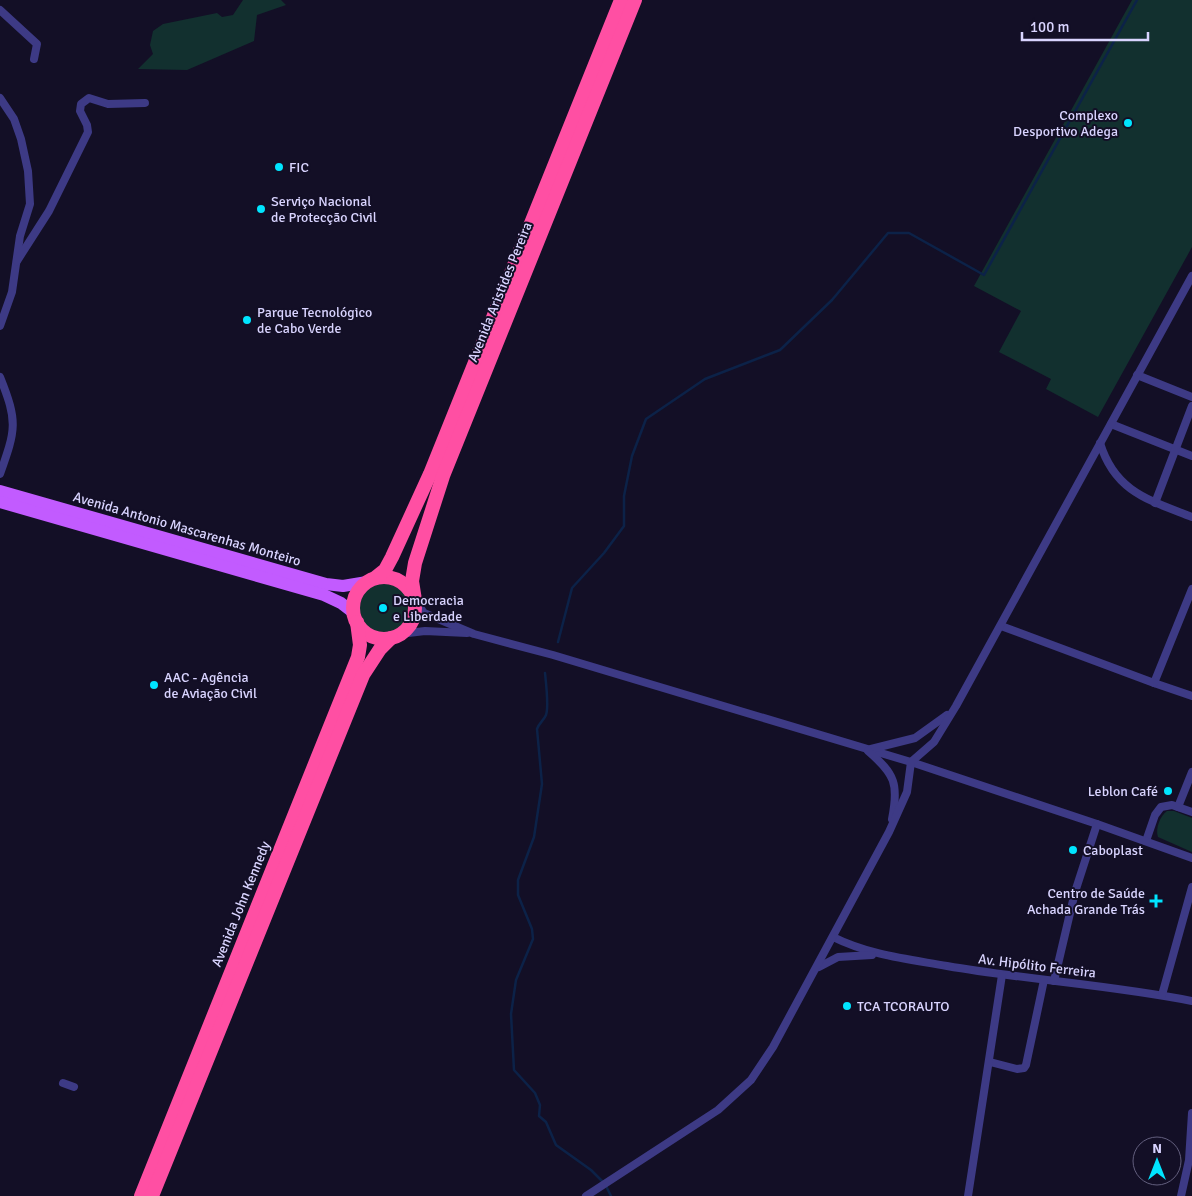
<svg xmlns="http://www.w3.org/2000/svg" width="1192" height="1196" font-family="Signika,sans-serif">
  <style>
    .green { fill: #12302f }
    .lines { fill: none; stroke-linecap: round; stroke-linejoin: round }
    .stream { stroke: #0c2248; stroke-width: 2.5 }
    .street { stroke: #3d3a85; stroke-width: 8 }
    .primary { stroke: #c25bff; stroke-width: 12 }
    .highway { stroke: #ff4fa3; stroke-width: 14 }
    .poi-dot { fill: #00e5ff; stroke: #130f26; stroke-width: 2 }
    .labels { text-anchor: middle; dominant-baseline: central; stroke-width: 4; stroke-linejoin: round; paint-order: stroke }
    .poi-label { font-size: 14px; fill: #d9d4ff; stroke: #130f26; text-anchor: start }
    .street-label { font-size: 14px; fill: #d9d4ff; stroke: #130f26 }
  </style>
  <rect width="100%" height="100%" fill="#130f26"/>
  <!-- green -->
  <g class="green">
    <path d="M243,0H281L286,5L257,15L254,41L187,70L138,69L153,54L150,45L153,31L163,24L217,13L222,17L233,15Z"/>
    <path d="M1132,0H1192V247L1098,417L1046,389L1051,379L999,352L1021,311L974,286Z"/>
    <circle cx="384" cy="608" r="25"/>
    <path d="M1167,811H1174L1192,818V852L1158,837C1155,829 1160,816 1167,811Z"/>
  </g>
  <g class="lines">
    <!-- stream -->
    <g class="stream">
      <path d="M558,642L572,588L604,553L624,526V496L632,456L646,419L705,379L780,350L832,300L888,233H909L984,275L1137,0"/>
      <path d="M545,673C546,683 549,707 546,715C544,720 539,723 537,729L542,784L534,837L518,880V895L532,929L533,939L516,980L511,1014L514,1070L535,1093L540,1105L539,1116L546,1122L556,1145L591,1170L605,1184L611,1196"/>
    </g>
    <!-- street -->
    <g class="street">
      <path d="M0,10L37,44L34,59"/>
      <path d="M0,98L14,119L21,139L28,171L30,204L20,236L12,292L0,326"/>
      <path d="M17,261L49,211L88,132L87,125L80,111L81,104L89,98L108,104L145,103"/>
      <path d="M1137,375L1192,397"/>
      <path d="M0,377C18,422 16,429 0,474"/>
      <path d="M1111,424L1192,456"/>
      <path d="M1100,443C1115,492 1149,500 1192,517"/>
      <path d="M1155,503L1192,406"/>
      <path d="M1192,589L1154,683L1192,696"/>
      <path d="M415,600L424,613L474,634L553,655L911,762L1097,824"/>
      <path d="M1001,626L1154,683"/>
      <path d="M400,634L425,631L467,633"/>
      <path d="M871,749L915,738L947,715"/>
      <path d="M868,751C895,774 899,784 892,819"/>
      <path d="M1178,807L1192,772"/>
      <path d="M1146,841L1155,815L1161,807L1172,805L1192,812"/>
      <path d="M833,937C869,955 908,959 947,966C1028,980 1111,985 1192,1001"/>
      <path d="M819,967L838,957L872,955"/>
      <path d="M1054,981L1075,892L1097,824L1192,858"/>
      <path d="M1162,995L1192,887"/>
      <path d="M990,1062L1017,1069L1024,1068L1026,1065L1044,980"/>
      <path d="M63,1083L74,1087"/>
      <path d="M586,1196L718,1110L751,1080L773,1047L889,832L907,792L911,762L934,742L956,706L1192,276"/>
      <path d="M968,1196L1002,975"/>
      <path d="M1181,1196L1189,1160L1192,1113"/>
    </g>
    <!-- primary -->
    <g class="primary">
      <path d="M0,491L326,584L343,586L367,582"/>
      <path d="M0,502L324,595L341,603L354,613"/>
    </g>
    <!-- highway -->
    <g class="highway">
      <circle cx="384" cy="608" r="31"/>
      <path d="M375,578L385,570L392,557L430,474L621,0"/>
      <path d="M415,600L412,581L415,563L443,476L635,0"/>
      <path d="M141,1196L358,657L360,645L357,622"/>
      <path d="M152,1196L363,675L380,649L391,638"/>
    </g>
  </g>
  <!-- markers -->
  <g class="poi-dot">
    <circle cx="1128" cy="123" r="5"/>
    <circle cx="279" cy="167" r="5"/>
    <circle cx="261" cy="209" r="5"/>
    <circle cx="247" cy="320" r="5"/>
    <circle cx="383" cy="608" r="5"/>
    <circle cx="154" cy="685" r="5"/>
    <circle cx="1168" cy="791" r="5"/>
    <circle cx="1073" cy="850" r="5"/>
    <path d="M1153.5 893.5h5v5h5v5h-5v5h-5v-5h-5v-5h5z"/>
    <circle cx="847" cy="1006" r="5"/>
  </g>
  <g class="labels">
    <!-- poi labels -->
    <g class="poi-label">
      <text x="1118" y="115" text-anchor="end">Complexo<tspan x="1118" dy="16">Desportivo Adega</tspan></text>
      <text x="289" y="167">FIC</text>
      <text x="271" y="201">Serviço Nacional<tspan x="271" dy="16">de Protecção Civil</tspan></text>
      <text x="257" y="312">Parque Tecnológico<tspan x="257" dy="16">de Cabo Verde</tspan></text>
      <text x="393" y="600">Democracia<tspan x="393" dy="16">e Liberdade</tspan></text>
      <text x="164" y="677">AAC - Agência<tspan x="164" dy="16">de Aviação Civil</tspan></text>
      <text x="1158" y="791" text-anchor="end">Leblon Café</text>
      <text x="1083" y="850">Caboplast</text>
      <text x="1145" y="893" text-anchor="end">Centro de Saúde<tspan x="1145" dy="16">Achada Grande Trás</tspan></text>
      <text x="857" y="1006">TCA TCORAUTO</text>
    </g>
    <!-- street labels -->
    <g class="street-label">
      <text transform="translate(500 292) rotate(-68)">Avenida Aristides Pereira</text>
      <text transform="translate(187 529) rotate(16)">Avenida Antonio Mascarenhas Monteiro</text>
      <text transform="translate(241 904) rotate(-68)">Avenida John Kennedy</text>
      <text transform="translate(1037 966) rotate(7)">Av. Hipólito Ferreira</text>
    </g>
  </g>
  <!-- north arrow -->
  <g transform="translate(1157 1161)"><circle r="24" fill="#130f26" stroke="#625e7d"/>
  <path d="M0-4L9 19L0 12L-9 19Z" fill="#00e5ff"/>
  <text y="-8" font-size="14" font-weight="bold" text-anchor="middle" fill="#d9d4ff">N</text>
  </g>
  <!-- scale -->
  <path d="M1022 32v8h126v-8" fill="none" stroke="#d9d4ff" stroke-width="2.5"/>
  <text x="1030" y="32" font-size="15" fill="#d9d4ff" stroke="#130f26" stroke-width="4" paint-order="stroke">100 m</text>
</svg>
